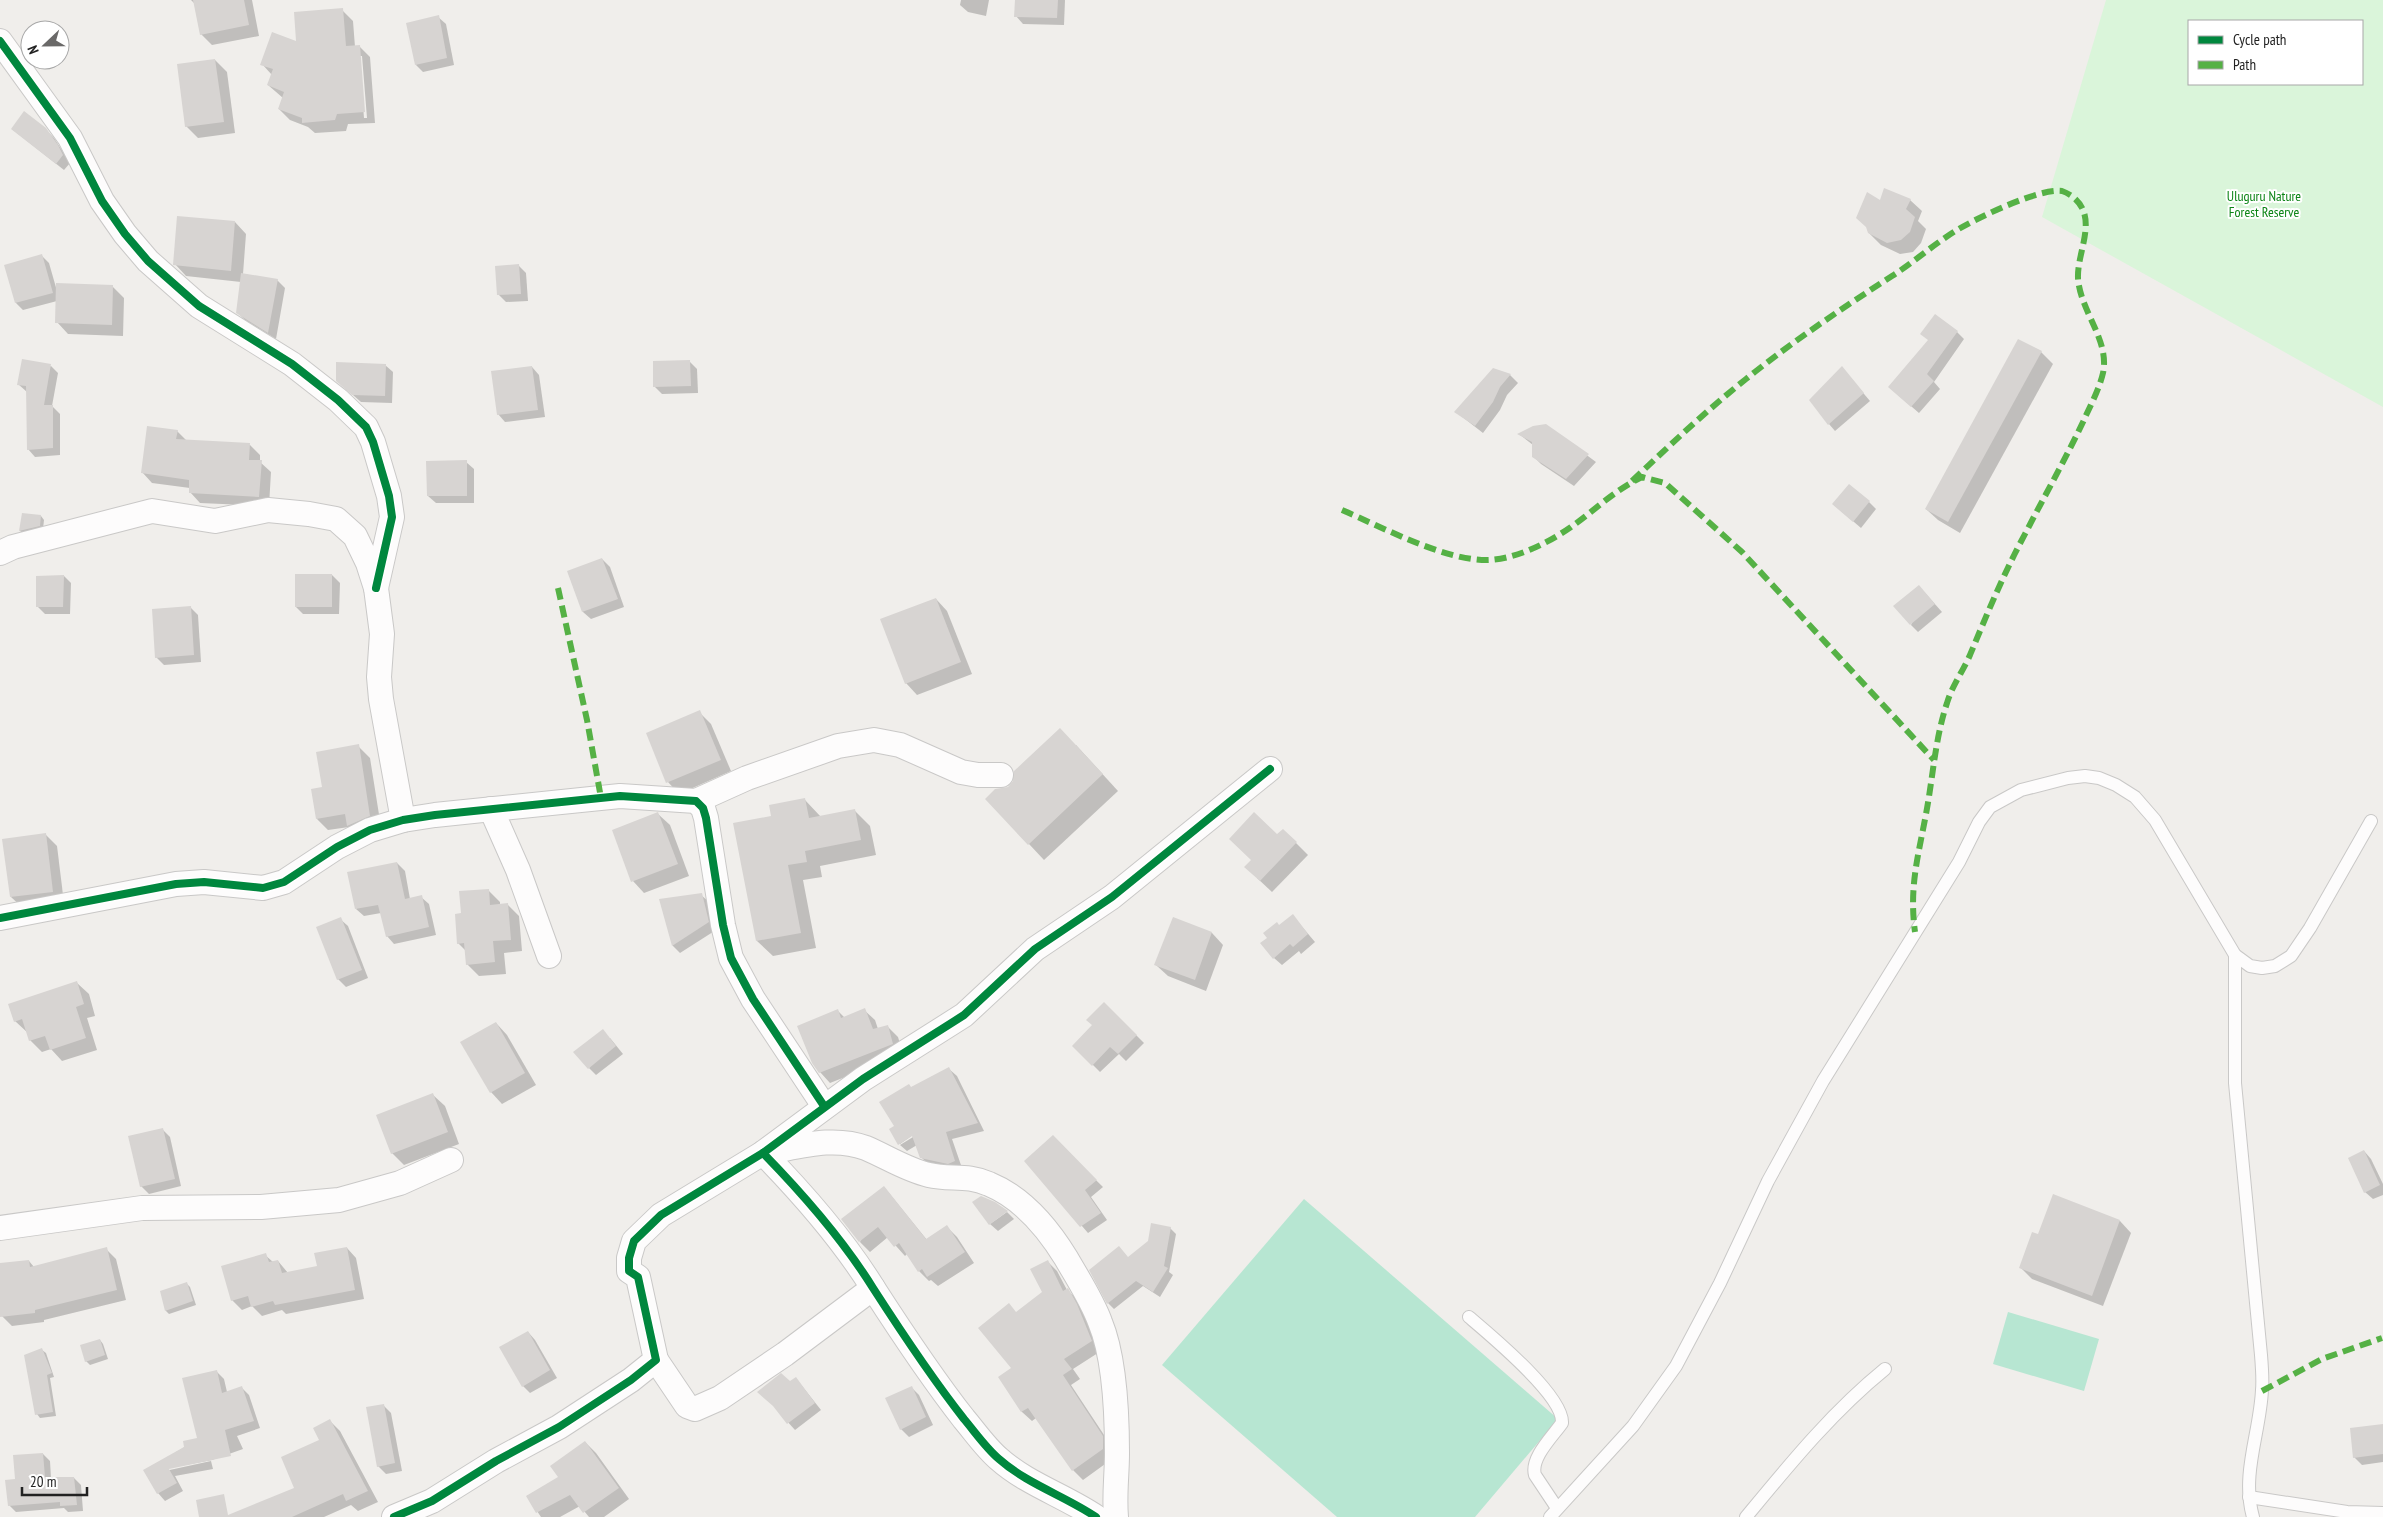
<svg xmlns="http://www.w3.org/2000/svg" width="2383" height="1517" font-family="'PT Sans Narrow',sans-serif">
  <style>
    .park { fill: #daf5da; fill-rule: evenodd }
    .pitch { fill: #b7e6d2 }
    .shadow { fill: #0003; fill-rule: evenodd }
    .building { fill: #d7d4d2 }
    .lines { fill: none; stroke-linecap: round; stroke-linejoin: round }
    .service-casing { stroke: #c9c8c7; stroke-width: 14 }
    .minor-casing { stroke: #c9c8c7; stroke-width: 26 }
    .service { stroke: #fdfcfc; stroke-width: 12 }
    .minor { stroke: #fdfcfc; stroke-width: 24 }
    .quiet { stroke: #55b145; stroke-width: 6; stroke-dasharray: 12 6; stroke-linecap: butt }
    .cycleway-casing { stroke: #fff; stroke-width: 11 }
    .cycleway { stroke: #00873e; stroke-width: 8 }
    .labels { text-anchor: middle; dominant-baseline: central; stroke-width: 4; stroke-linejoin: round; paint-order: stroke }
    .park-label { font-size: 14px; fill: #0c8416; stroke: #fff }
  </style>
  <rect width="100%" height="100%" fill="#f0eeeb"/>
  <!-- park -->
  <path class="park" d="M2106,0H2383V407L2042,217ZM2189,21H2362V84H2189Z"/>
  <!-- pitch -->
  <g class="pitch">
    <path d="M1304,1199L1558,1419L1475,1517H1337L1162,1365Z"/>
    <path d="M2008,1312L2099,1339L2084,1391L1993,1364Z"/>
  </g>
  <!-- shadow -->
  <g class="shadow">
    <path d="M191,0H252L259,36L212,45L201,34L195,4Z"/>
    <path d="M961,0H989L986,16L968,12L960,5Z"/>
    <path d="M1016,0H1065L1064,25L1023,24L1016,16Z"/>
    <path d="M342,10L353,21L355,47L359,46L370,57L375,123L348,124L346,131L315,133L308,127L290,120L279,109L283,98L268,85L272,75L262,64ZM359,56H362L367,118H364Z"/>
    <path d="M438,17L446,24L454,65L423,72L416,65Z"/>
    <path d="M215,60L227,72L235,133L198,138L186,126Z"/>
    <path d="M12,129H45L54,138L70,163L64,170Z"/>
    <path d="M1910,200L1922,211L1918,221L1926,229L1921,243L1913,252L1900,254L1881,245L1869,233L1880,201Z"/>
    <path d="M235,222L246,234L243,274L277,280L285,288L276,339L245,320L237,312L241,282L186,276L175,264Z"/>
    <path d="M42,256L49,263L57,291L112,286L124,298L123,336L68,334L57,322V301L23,310L16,303L6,266Z"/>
    <path d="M519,266L526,273L528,301L506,302L498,294Z"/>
    <path d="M1957,332L1964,339L1934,382L1940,389L1919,413L1897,394L1929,341Z"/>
    <path d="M2041,352L2053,364L1960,533L1938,520L1926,509Z"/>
    <path d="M690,362L697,369L698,393L662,394L654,386Z"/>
    <path d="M385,365L393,372L392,403L361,402L345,388Z"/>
    <path d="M51,366L58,373L52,406L60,414V455L35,457L28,449L27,392L18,384Z"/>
    <path d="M532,367L539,375L545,417L505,422L498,414Z"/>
    <path d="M1493,370L1510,375L1518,383L1507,395L1500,410L1483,433L1456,412Z"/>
    <path d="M1848,375L1870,401L1835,431L1829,424Z"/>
    <path d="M1546,425L1596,462L1574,486L1541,464L1533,456V445L1519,434Z"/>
    <path d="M177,431L187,441L250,445L260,455V462L271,472L269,506L200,503L190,492V488L152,483L142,472Z"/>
    <path d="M466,462L474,469V503H436L428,496Z"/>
    <path d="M1869,502L1876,509L1861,528L1833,504Z"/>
    <path d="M23,515L41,516L44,520L43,529L24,534L20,531Z"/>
    <path d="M602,559L610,567L624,607L591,619L583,612L568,572Z"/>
    <path d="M332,575L340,583L339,614H303L296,607Z"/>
    <path d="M64,576L71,583L70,614H45L37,606Z"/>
    <path d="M1926,594L1942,612L1918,632L1911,625Z"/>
    <path d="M936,599L947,611L972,674L917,695L906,683Z"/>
    <path d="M191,608L198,615L201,662L164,665L156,657Z"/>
    <path d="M699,712L711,724L731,771L679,794L668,782Z"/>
    <path d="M1076,745L1118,791L1044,860L1029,844L1009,788Z"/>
    <path d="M358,746L370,758L381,827L360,837L349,827L328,830L317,819L323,788Z"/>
    <path d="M805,800L821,817L854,810L870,826L876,855L820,866L822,877L803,880L816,948L773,956L757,941L773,817Z"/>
    <path d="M658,814L670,825L689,876L644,893L633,881Z"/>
    <path d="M1283,830L1308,855L1272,892L1257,878Z"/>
    <path d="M45,834L57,846L64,903L23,908L11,897Z"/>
    <path d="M397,863L405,871L410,899L421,897L429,904L436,935L394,944L387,936L381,913L364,916L356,909Z"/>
    <path d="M488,890L500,902V905L507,904L519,916L522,951L504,953L506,974L479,976L467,964L466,951L458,943L462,914Z"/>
    <path d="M701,895L709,902L716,930L680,953L673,946L660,900Z"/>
    <path d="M1293,916L1315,942L1301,954L1299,951L1282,965L1274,958L1280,926Z"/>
    <path d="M340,919L348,926L368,978L346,987L338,979Z"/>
    <path d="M1173,919L1212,933L1223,945L1206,991L1168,976L1156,965Z"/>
    <path d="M77,983L89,994L95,1016L87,1018L97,1050L62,1061L51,1049L42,1052L30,1040L28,1033L15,1021Z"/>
    <path d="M1104,1003L1144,1043L1126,1061L1119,1054L1100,1072L1074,1046L1094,1025Z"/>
    <path d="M864,1010L875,1020L878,1029L888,1027L898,1037L903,1054L830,1083L820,1072L838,1011L845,1018Z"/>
    <path d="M496,1023L507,1035L536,1085L502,1104L491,1092Z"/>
    <path d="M610,1038L623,1054L596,1075L589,1068Z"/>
    <path d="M949,1069L957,1076L984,1131L952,1139L962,1168L929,1165L921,1157L917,1145L907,1151L900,1145L918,1134L917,1132L900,1144L895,1126Z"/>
    <path d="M433,1095L445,1106L459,1144L404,1165L392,1153Z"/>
    <path d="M162,1129L170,1137L181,1186L149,1194L141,1186Z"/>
    <path d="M1052,1137L1103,1187L1091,1197L1107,1220L1088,1233L1026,1161Z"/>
    <path d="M2364,1151L2371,1159L2383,1184V1195L2373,1199L2365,1192Z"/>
    <path d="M884,1187L927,1240L947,1227L957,1237L974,1263L938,1286L931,1280L929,1281L919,1271L907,1254L905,1256L888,1237L870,1252L860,1242Z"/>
    <path d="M1007,1212L1014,1219L998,1231L990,1224Z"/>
    <path d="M2120,1221L2131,1233L2103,1306L2032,1279L2020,1267L2039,1236Z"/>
    <path d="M1170,1228L1176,1234L1169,1272L1173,1275L1160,1297L1143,1286L1114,1309L1108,1303L1091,1271L1128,1258Z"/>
    <path d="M347,1248L356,1258L364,1299L286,1314L282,1310L262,1316L252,1306L242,1310L232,1300L265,1255L273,1262L278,1261L288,1273L318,1267Z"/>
    <path d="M106,1249L116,1259L126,1300L44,1320V1322L12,1326L2,1316L0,1265L29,1261L34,1267Z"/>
    <path d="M1048,1262L1057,1271L1067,1290L1077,1299L1101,1351L1073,1369L1080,1379L1071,1385L1112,1447V1459L1083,1480L1073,1470L1036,1418L1032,1421L1022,1412L1000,1377L1013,1368L1016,1313L1043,1293Z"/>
    <path d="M187,1284L190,1287L196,1305L169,1314L166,1311L161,1292Z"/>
    <path d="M528,1332L535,1340L557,1378L530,1393L523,1386Z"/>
    <path d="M100,1340L103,1344L108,1359L90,1365L86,1361Z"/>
    <path d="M42,1350L46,1353L54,1377L50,1378L56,1416L40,1418L37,1414Z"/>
    <path d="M216,1371L224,1379L227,1392L242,1388L249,1395L260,1428L237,1436L243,1449L212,1460L169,1468L165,1471L211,1461L213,1469L175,1476L183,1491L165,1501L158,1493L145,1471L198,1439Z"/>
    <path d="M790,1383L802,1386L821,1410L795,1430L776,1409Z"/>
    <path d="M912,1388L919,1395L933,1425L909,1437L901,1429Z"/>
    <path d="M383,1405L391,1413L402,1471L386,1474L378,1466Z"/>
    <path d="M330,1421L340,1431L378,1502L358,1511L351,1505L324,1517H250L296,1489Z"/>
    <path d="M2383,1425V1462L2362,1465L2354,1457Z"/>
    <path d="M585,1442L596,1453L629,1499L604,1517H589L580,1506L560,1517H541L527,1496L559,1478Z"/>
    <path d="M43,1454L50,1461L51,1478H74L81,1485L83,1511L68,1512L64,1508L16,1512L9,1505L17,1480Z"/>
  </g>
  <!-- building -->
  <g class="building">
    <path d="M193,0H244L249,25L200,35Z"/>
    <path d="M1015,0H1058L1057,18L1014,17Z"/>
    <path d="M343,8L346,46L360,45L365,112L337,114L335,120L302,123V118L278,109L284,92L267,85L273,69L260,65L272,32L296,41L294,12Z"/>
    <path d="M439,15L447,58L415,65L406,23Z"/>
    <path d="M215,59L224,122L185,127L177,64Z"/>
    <path d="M24,111L46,128L58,145L63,155L56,164L11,129Z"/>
    <path d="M1884,188L1911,199L1906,209L1915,217L1910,232L1901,240L1887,243L1868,233L1866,227L1856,218L1867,192L1880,200Z"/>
    <path d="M177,216L235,221L231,271L173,265Z"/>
    <path d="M42,254L53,293L15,303L4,265Z"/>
    <path d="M519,264L521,294L497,295L495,266Z"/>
    <path d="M241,273L278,279L268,333L236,313Z"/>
    <path d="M56,283L113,285L112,325L55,323Z"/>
    <path d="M1935,314L1958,331L1927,374L1934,381L1911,407L1888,387L1928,340L1920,334Z"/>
    <path d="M2018,339L2042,351L1948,522L1925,509Z"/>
    <path d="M22,359L51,364L44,405H53V448L27,450L26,386L17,385Z"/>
    <path d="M690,360L691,386L653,387V361Z"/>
    <path d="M336,362L386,364L385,396L352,395L336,381Z"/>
    <path d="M532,366L538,410L497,415L491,371Z"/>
    <path d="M1842,366L1864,393L1828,425L1809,400Z"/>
    <path d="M1493,368L1511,374L1500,387L1493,402L1475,426L1454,412Z"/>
    <path d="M1546,424L1589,454L1566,479L1532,457V442L1517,434L1533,426Z"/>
    <path d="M147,426L178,430L176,439L250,443L249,460H262L259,497L189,493V480L141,473Z"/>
    <path d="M467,460V496H427L426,461Z"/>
    <path d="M1849,484L1870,501L1853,522L1832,504Z"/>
    <path d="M22,513L41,515L40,526L19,531Z"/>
    <path d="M602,558L618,599L582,612L567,571Z"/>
    <rect x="295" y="574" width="37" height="33"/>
    <path d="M64,575L63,607H36V576Z"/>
    <path d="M1919,585L1935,604L1910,625L1893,606Z"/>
    <path d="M936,598L961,662L905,684L880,619Z"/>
    <path d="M191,606L194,655L155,658L152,609Z"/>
    <path d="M700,710L721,760L666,783L646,733Z"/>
    <path d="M1060,728L1103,774L1028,845L985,799L995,789L1008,787L1013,781L1014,771Z"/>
    <path d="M359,744L370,816L347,826L345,814L316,819L311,789L322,787L316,752Z"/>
    <path d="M805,798L809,818L855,809L861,840L805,851L807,862L788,865L801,933L756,941L733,823L771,816L769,805Z"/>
    <path d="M658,812L678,864L631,882L612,830Z"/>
    <path d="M1254,812L1277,834L1283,829L1297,842L1260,881L1244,867L1251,860L1229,839Z"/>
    <path d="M46,833L53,892L10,897L2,839Z"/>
    <path d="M397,862L405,899L422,895L429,927L386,937L378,905L355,909L347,872Z"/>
    <path d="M489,889L490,905L508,903L511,940L493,941L495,962L466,965L464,943L457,944L455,914L461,913L459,891Z"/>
    <path d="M702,893L709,922L672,946L659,899Z"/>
    <path d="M1293,914L1308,934L1293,947L1290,944L1273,959L1260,943L1267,938L1263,933L1277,922L1279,925Z"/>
    <path d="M341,917L362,970L337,980L316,927Z"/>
    <path d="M1173,917L1212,932L1195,980L1154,965Z"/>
    <path d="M77,981L84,1004L76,1007L86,1038L50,1050L45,1036L29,1041L22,1019L14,1022L8,1004Z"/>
    <path d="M1104,1002L1137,1035L1118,1054L1110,1047L1092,1066L1072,1046L1092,1025L1086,1020Z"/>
    <path d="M865,1008L873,1029L888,1025L893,1044L819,1073L812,1063L797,1026L838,1009L841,1018Z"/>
    <path d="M496,1022L525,1073L490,1093L460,1042Z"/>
    <path d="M603,1029L616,1046L588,1069L573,1052Z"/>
    <path d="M949,1067L978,1123L946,1132L955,1161L948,1164L920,1158L912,1136L898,1145L889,1129L894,1126L879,1102L909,1084L911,1087Z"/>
    <path d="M433,1093L448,1132L391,1154L376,1115Z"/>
    <path d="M163,1128L175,1179L140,1187L128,1136Z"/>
    <path d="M1053,1135L1097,1180L1085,1190L1101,1213L1080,1227L1024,1161Z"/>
    <path d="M2364,1150L2380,1185L2364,1193L2348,1158Z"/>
    <path d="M884,1186L926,1239L947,1225L965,1252L927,1277L922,1269L918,1272L899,1243L894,1247L878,1227L859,1242L841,1219Z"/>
    <path d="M2053,1194L2120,1220L2092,1296L2019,1268L2032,1232L2038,1234Z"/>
    <path d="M981,1196L995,1202L1008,1211L989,1225L972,1202Z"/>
    <path d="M1151,1223L1171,1227L1164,1266L1168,1268L1153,1292L1136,1281L1107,1304L1089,1270L1119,1246L1128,1257L1148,1241Z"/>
    <path d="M107,1247L117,1290L35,1310V1313L0,1317V1263L29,1260L30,1267Z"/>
    <path d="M347,1247L355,1290L275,1305L273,1301L251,1307L248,1296L231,1301L221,1266L266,1253L269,1262L278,1260L282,1273L317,1266L314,1253Z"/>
    <path d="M1048,1260L1063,1291L1068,1288L1077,1304L1092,1341L1064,1359L1072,1369L1063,1375L1103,1436V1449L1072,1471L1028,1408L1021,1412L998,1377L1011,1368L978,1328L1009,1303L1016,1312L1042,1292L1030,1269Z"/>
    <path d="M187,1282L193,1301L165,1311L160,1291Z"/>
    <path d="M528,1331L550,1370L522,1387L499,1347Z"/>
    <path d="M100,1339L105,1355L85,1362L80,1345Z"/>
    <path d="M42,1348L52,1373L47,1375L53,1412L35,1415L24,1355Z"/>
    <path d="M217,1370L222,1393L242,1386L254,1421L225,1430L231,1456L169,1469L177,1483L157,1494L143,1470L184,1447L183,1441L197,1438L182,1378Z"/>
    <path d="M781,1373L790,1381L796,1377L815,1403L787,1424L773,1406L757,1392Z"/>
    <path d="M912,1386L926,1417L900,1430L885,1398Z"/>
    <path d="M384,1404L395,1463L377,1467L366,1407Z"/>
    <path d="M330,1419L368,1491L346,1501L343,1494L292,1517H199L196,1500L224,1494L228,1515L294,1488L281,1457L319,1440L313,1428Z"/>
    <path d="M2383,1424V1454L2353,1458L2350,1428Z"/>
    <path d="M585,1441L619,1488L583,1513L570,1495L536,1513L526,1496L558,1477L550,1466Z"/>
    <path d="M43,1453L45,1477H74L77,1505L60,1506V1502L8,1506L5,1480L15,1479L13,1455Z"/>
  </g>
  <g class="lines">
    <!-- service casing -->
    <g class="service-casing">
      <g id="service">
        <path d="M2235,955V1083L2261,1355C2262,1367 2263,1379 2262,1390C2260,1433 2241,1474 2253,1517"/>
        <path d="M1469,1317C1489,1334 1564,1396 1562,1423C1553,1436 1530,1458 1535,1475L1557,1508"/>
        <path d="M2249,1497L2347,1512L2383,1513"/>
        <path d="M1550,1517L1633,1426L1676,1366L1720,1283L1768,1181L1823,1081L1959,862L1979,822L1990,807L2021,790L2068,778L2085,776L2099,778L2116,785L2135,797L2155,820L2235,955L2250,966L2262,968L2275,966L2291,956L2310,928L2371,821"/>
        <path d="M1746,1517C1789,1465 1832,1412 1885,1369"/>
      </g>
    </g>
    <!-- minor casing -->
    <g class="minor-casing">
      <g id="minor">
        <path d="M0,41L70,138L102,201L125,234L148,261L199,306L292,364L338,400L366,427L373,442L389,496L392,517L376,588"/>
        <path d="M0,553L13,547L152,511L215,521L268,510L309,514L336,519L355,536L368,563L376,588L382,634L379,677L381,699L403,820"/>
        <path d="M696,801L747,778L838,746L874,740L900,745L961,772L978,775H1001"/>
        <path d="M491,809L518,870L549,956"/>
        <path d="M0,918L176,884L204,882L263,888L284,882L337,847L370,830L403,820L435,815L620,796L696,801L703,808L706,818L723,925L731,958L753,999L824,1106"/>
        <path d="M769,1152C802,1146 834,1136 866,1148C887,1157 907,1170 929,1175C950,1180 967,1174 989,1184C1023,1198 1047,1227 1066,1258C1078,1279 1092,1300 1100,1322C1115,1358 1117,1414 1117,1453C1117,1475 1114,1495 1116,1517"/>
        <path d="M763,1153C804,1195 842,1238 873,1288C902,1333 931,1377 964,1419C975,1432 986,1448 999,1459C1027,1484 1065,1496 1096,1517"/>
        <path d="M0,1228L142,1208L261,1207L339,1200L400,1183L451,1160"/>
        <path d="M656,1360L687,1406L695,1409L720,1398L785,1354L873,1288"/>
        <path d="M394,1517L432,1501L496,1461L559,1427L631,1380L656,1360L638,1277L629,1271V1258L634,1241L661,1215L763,1153L863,1079L964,1015L1035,949L1112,897L1270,769"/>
      </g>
    </g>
    <!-- service -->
    <use href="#service" class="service"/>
    <!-- minor -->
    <use href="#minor" class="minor"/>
    <!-- quiet -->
    <g class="quiet">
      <path d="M1632,481C1669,446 1706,411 1746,379C1792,342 1841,309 1892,276C1914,262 1934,244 1957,230C1977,218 2039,188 2062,191C2065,192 2071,195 2073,197C2099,218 2077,251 2078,278C2080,311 2110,340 2103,373C2099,390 2090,406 2083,422C2065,460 2044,497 2025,534C2004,573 1987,614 1970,655C1963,671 1952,686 1947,703C1935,739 1933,777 1926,814C1918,857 1909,887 1915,932"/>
      <path d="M1342,510C1382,527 1447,562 1490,560C1518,558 1548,543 1571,527C1595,510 1615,490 1642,477L1665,483L1742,552L1934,760"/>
      <path d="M558,588L587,720L601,798"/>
      <path d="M2262,1391L2322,1359L2382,1338"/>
    </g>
    <!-- cycleway casing -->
    <g class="cycleway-casing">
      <g id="cycleway">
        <path d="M0,41L70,138L102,201L125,234L148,261L199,306L292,364L338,400L366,427L373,442L389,496L392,517L376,588"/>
        <path d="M0,918L176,884L204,882L263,888L284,882L337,847L370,830L403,820L435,815L620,796L696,801L703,808L706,818L723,925L731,958L753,999L824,1106"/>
        <path d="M763,1153C804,1195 842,1238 873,1288C902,1333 931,1377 964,1419C975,1432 986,1448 999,1459C1027,1484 1065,1496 1096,1517"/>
        <path d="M394,1517L432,1501L496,1461L559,1427L631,1380L656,1360L638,1277L629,1271V1258L634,1241L661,1215L763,1153L863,1079L964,1015L1035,949L1112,897L1270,769"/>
      </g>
    </g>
    <!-- cycleway -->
    <use href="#cycleway" class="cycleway"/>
  </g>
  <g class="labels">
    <!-- park labels -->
    <g class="park-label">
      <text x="2264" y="196">Uluguru Nature<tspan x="2264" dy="16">Forest Reserve</tspan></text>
    </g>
  </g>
  <!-- legend -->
  <rect x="2188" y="20" width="175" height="65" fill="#ffffff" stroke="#a7a7a7"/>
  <rect x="2198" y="36" width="25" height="8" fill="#00873e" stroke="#a7a7a7"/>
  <text x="2233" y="45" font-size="15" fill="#222222">Cycle path</text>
  <rect x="2198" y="61" width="25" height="8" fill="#55b145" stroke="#a7a7a7"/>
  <text x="2233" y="70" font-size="15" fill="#222222">Path</text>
  <!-- north arrow -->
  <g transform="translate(45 45) rotate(248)"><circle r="24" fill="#ffffff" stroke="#a7a7a7"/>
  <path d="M0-4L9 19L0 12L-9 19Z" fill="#6a6968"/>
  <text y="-8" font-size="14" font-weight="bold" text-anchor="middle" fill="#222222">N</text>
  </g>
  <!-- scale -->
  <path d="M22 1487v8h65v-8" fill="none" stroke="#222222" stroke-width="2.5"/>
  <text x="30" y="1487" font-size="15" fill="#222222" stroke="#ffffff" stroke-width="4" paint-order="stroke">20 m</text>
</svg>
